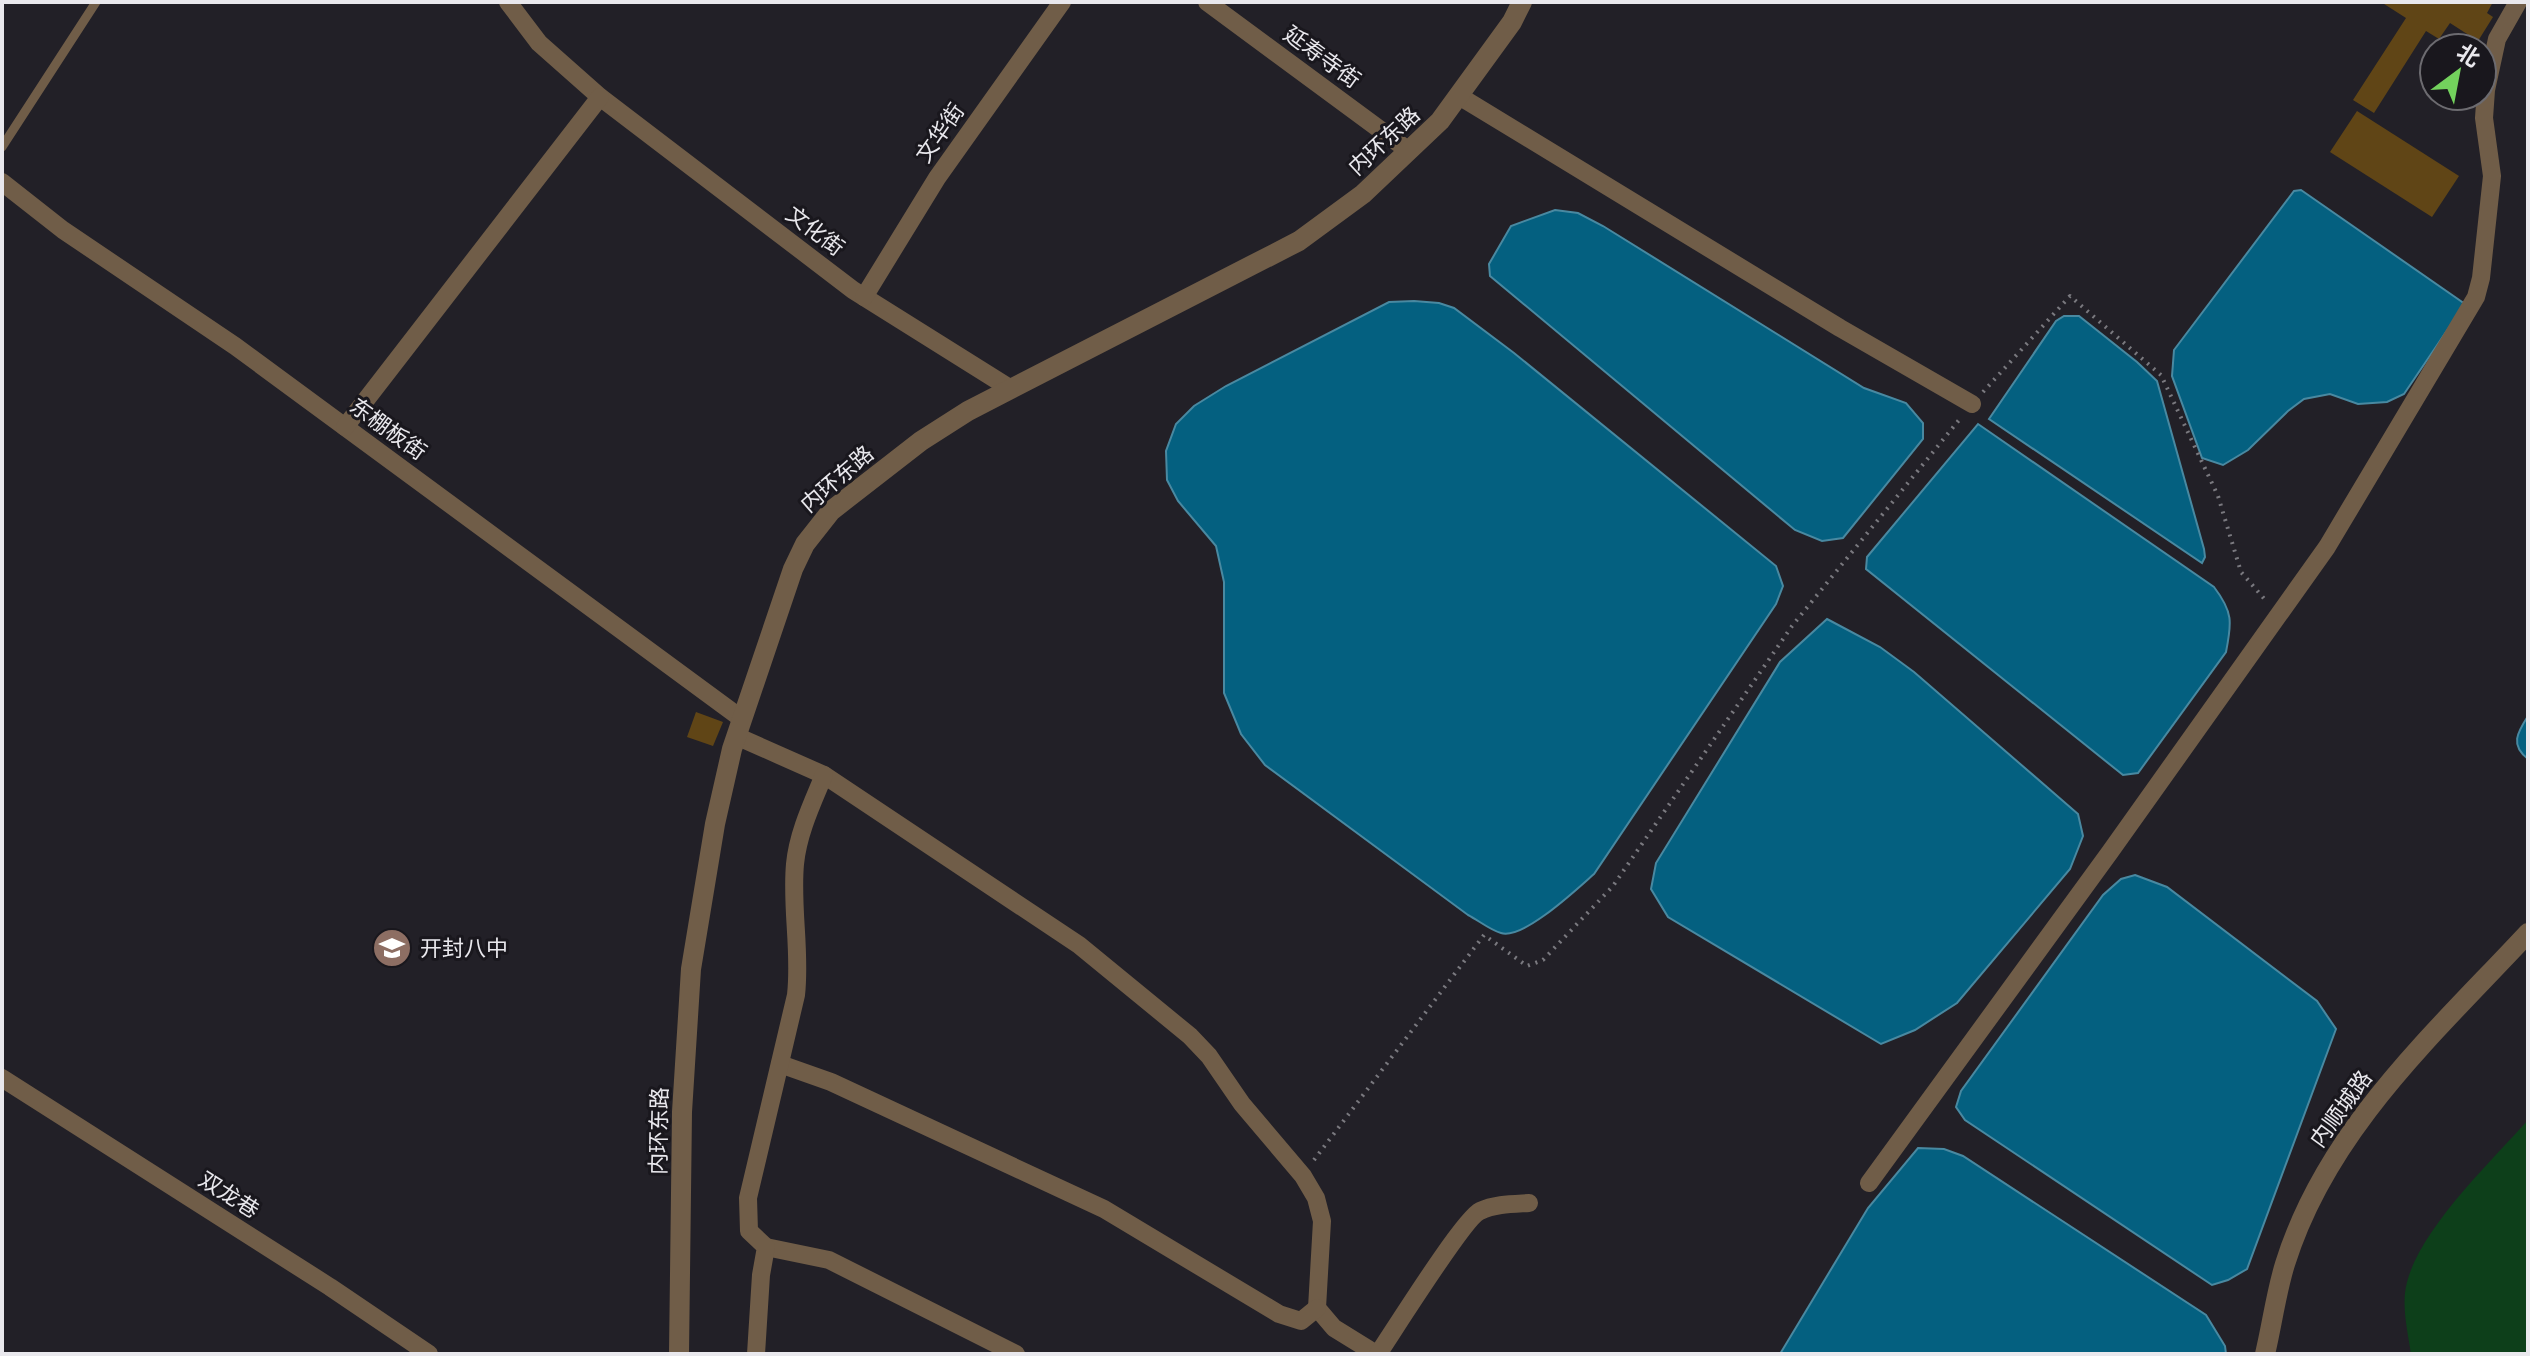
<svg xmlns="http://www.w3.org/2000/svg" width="2530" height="1356" font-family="'Fira Sans Condensed','Noto Sans SC',sans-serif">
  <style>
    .green { fill: #0d3f1a }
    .water { fill: #046080; stroke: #4989a1; stroke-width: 2 }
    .building { fill: #604516 }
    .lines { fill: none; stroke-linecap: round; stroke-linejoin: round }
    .path { stroke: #7a797f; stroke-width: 4; stroke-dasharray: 2 6; stroke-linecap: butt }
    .service { stroke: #705d48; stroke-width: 9 }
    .minor { stroke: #705d48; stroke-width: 18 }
    .tertiary { stroke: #705d48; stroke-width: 20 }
    .labels { text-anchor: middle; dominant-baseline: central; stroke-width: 6; stroke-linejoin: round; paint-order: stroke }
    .street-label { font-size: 22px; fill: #e9e8ed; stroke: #19171d }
    .poi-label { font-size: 22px; fill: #e9e8ed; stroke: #19171d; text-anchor: start }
  </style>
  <rect width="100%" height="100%" fill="#222027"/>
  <!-- green -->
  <path class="green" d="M2528,1120V1354H2411C2408,1334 2403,1313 2405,1293C2411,1237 2490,1163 2528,1120Z"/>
  <!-- water -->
  <g class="water">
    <path d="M2301,190L2465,304L2404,394L2387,402L2358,404L2330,394L2304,399L2288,411L2248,450L2223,465L2202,458L2172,376L2174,350L2294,191Z"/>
    <path d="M1555,210L1578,213L1603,226L1864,388L1906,403L1923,423V439L1843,538L1822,541L1795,530L1490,276L1489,264L1511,226Z"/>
    <path d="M1414,301L1439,303L1454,308L1514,353L1776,566L1783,586L1776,604L1594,874C1577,889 1523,940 1501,933C1490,930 1478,920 1468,915L1265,765L1241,734L1224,693V582L1216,546L1178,501L1167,480L1166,451L1176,424L1194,406L1226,386L1389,302Z"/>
    <path d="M2064,316H2079L2137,362L2157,381L2204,549L2205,557L2202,563L1989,419L2056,321Z"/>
    <path d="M1978,424L2214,587C2233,612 2232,622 2226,652L2138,773L2123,775L1866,569L1867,557Z"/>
    <path d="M1827,619L1880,647L1914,672L2078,814L2083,836L2070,869L1957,1003L1915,1030L1881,1044L1668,917L1651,889L1656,863L1780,662Z"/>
    <path d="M2528,716V759C2510,745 2517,733 2528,716Z"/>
    <path d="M2135,875L2167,887L2317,1001L2336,1029L2247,1269L2228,1280L2212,1285L1965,1120L1956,1107L1961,1091L2103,895L2121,879Z"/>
    <path d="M1918,1148L1944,1149L1963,1156L2206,1315L2225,1346L2226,1354H1780L1868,1208Z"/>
  </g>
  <!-- building -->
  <g class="building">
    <path d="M2381,2H2493L2487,13L2493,17L2478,41L2450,23L2439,39L2426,31L2374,113L2353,100L2406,18Z"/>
    <path d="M2357,111L2459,176L2432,217L2330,152Z"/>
    <path d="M696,712L723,722L713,746L687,737Z"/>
  </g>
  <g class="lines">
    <!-- path -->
    <g class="path">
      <path d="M1983,392L2070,296L2161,375L2218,496L2241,572L2267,602"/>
      <path d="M1314,1160L1484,935L1527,966L1543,960L1613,886L1792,626L1959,420"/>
    </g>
    <!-- service -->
    <path class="service" d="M2,147L96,2"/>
    <!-- minor -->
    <g class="minor">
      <path d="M508,2L539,43L600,97L853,290L1011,389"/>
      <path d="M1207,2L1409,151"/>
      <path d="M1459,96L1840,328L1972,404"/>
      <path d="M2,182L63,230L235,346L742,719"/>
      <path d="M864,297L937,178L1062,2"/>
      <path d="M345,427L600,97"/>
      <path d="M736,736L824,775L1079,945L1190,1036L1209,1056L1242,1104L1303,1176L1316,1198L1322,1221L1317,1308L1334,1328L1376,1354"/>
      <path d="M780,1064L831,1082L1104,1209L1279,1314L1301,1321L1317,1308"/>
      <path d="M2,1078L330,1287L429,1354"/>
      <path d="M1869,1183L2110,852L2327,547L2476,297L2481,278L2492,176L2484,118L2486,90L2497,39L2518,2"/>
      <path d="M766,1247L829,1260L1016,1354"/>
      <path d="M756,1354L761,1275L766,1247L749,1231L748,1198L796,995C801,951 791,908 795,864C798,833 812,804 824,775"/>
      <path d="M1378,1354C1393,1332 1464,1218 1480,1211C1495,1204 1513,1204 1529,1203"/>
    </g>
    <!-- tertiary -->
    <g class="tertiary">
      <path d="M679,1354L682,1112L691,969L715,824L732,749L793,569L805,544L831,511L921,441L968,411L1299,241L1363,194L1440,121L1512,22L1522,2"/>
      <path d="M2265,1354C2272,1325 2276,1293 2285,1264C2327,1129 2434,1034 2528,933"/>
    </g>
  </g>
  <!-- icons -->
  <defs>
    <g id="school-disc" transform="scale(2)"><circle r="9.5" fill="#8d6e63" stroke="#19171d"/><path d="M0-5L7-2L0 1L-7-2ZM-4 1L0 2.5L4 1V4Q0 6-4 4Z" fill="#fff"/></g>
  </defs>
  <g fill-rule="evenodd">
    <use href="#school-disc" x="392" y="948"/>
  </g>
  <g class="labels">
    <!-- street labels -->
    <g class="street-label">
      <text transform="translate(1322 57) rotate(36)">延寿寺街</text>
      <text transform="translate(940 133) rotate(-55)">文华街</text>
      <text transform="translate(1384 141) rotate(-43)">内环东路</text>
      <text transform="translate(815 231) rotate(37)">文化街</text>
      <text transform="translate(388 429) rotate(36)">东棚板街</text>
      <text transform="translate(837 479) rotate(-41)">内环东路</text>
      <text transform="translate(2341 1109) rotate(-54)">内顺城路</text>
      <text transform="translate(659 1131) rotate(-89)">内环东路</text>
      <text transform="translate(229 1195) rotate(32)">双龙巷</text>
    </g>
    <!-- poi labels -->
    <g class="poi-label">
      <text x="420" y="948">开封八中</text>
    </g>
  </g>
  <!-- border -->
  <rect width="2530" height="1356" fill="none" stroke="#e9e8ed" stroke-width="8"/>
  <!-- north arrow -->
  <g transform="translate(2458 72) rotate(32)"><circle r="38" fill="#19171d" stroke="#6c6b70" stroke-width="2"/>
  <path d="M0-6L14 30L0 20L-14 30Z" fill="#73d25d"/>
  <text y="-12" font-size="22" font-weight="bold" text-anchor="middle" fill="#e9e8ed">北</text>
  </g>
</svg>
